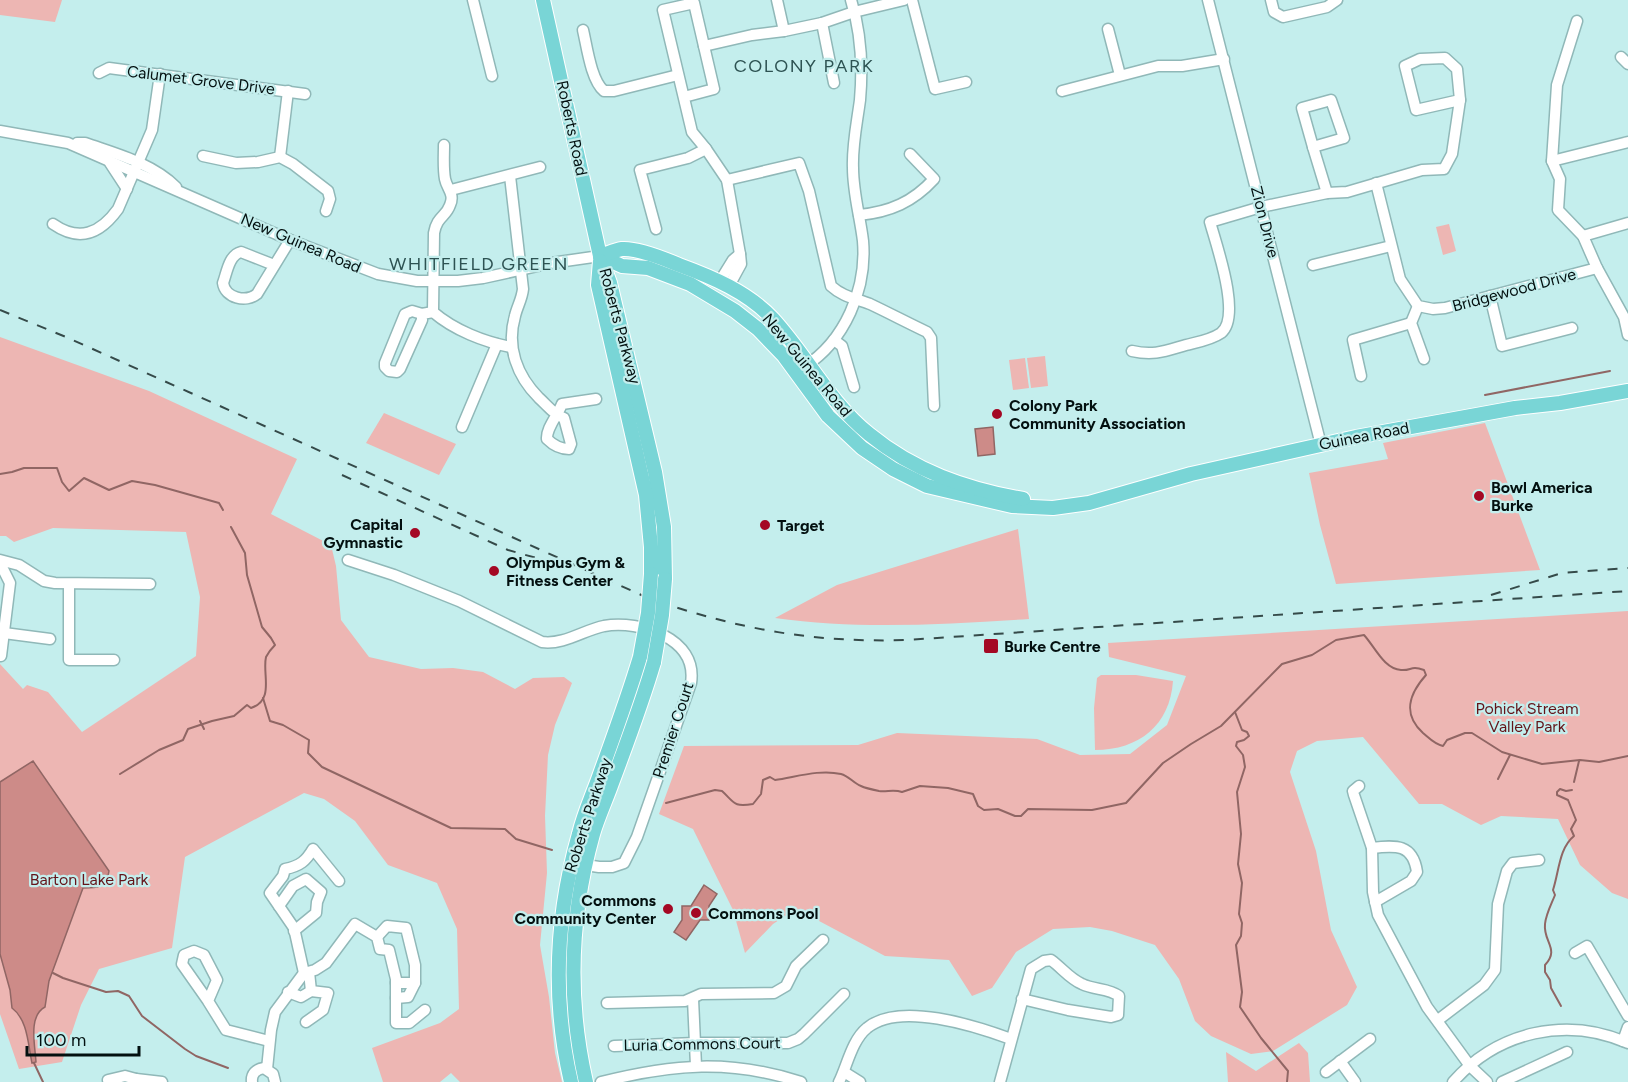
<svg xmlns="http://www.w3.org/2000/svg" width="1628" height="1082" font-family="Figtree,sans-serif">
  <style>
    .green { fill: #edb6b3 }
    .water { fill: #cd8b88; stroke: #906664; stroke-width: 1.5 }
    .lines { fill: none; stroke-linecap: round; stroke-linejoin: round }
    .stream { stroke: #906664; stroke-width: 2 }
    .minor-casing { stroke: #90b8b8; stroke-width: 13 }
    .major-casing { stroke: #fff; stroke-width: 16 }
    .minor { stroke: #fff; stroke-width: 10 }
    .major { stroke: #79d5d6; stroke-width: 14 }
    .rail { stroke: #354a49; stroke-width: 2; stroke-dasharray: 10 10; stroke-linecap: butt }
    .major-bridge-casing { stroke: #fff; stroke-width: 16; stroke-linecap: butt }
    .major-bridge { stroke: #79d5d6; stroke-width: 14 }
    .poi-dot { fill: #a40824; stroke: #c4eeed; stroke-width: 2 }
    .labels { text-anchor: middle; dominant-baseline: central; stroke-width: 4.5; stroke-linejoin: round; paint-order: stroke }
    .street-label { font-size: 16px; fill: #031010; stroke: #c4eeed }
    .poi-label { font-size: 16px; font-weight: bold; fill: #031010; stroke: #c4eeed; text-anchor: start }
    .park-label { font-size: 16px; fill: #631419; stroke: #c4eeed }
    .neighbourhood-label { font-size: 18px; letter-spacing: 1.5px; fill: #2d5252; stroke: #c4eeed }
  </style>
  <rect width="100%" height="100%" fill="#c4eeed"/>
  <!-- green -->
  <g class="green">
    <path d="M0,0H62L55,22L0,15Z"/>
    <path d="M1449,224L1456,251L1443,255L1436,227Z"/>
    <path d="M0,337L149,391L297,459L271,514L331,545L336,566L341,620L369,657L421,669L453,668L483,672L515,689L533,678L564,677L572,683L555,725L548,755L545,816L547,873L540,945L549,997L555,1053L562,1082H460L451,1073L440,1082H383L372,1048L440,1023L459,1009L457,929L437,883L388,865L355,821L324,799L304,793L185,857L172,948L99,969L81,1005L62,1062L19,1069L0,1014V664L23,689L27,685L48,692L82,732L196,656L200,597L186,532L53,528L14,542L6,536H0Z"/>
    <path d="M1045,356L1048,386L1031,388L1027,358Z"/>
    <path d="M1025,358L1029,388L1013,390L1009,360Z"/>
    <path d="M384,413L456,444L439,475L366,443Z"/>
    <path d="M1485,423L1540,570L1336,584L1320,525L1309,473L1388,459L1383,443Z"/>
    <path d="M1018,529L1029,619C944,624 860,630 775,618L837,585Z"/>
    <path d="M1628,611V899L1612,893L1580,865L1558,819L1501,816L1481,825L1442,804H1419L1363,737L1317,741L1297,751L1290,772L1316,851L1331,930L1357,987L1347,1005L1273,1051L1251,1054L1211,1036L1195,1021L1179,979L1155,945L1112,931L1090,927L1053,929L1016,952L992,988L972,996L949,960L885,956L804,913L791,912L773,924L745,953L733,910L693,829L659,814L684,746L858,745L897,733L1037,739L1080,755L1130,754L1167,725L1186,676L1109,657L1108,643Z"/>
    <path d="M1101,675H1136L1173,681C1170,725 1139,750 1095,750L1094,708L1097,678Z"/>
    <path d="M1299,1043L1308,1053L1310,1082H1228L1226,1052L1256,1071Z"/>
  </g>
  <!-- water -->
  <g class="water">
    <path d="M993,427L995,454L978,456L975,429Z"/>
    <path d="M33,761L109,871C107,888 97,888 83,888L49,981L45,1007C28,1016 35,1045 36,1062L32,1063C28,1045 28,1020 12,1008L10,990L0,954V782Z"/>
    <path d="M704,885L717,894L709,906V920H700L686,940L674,932L682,920V906H691Z"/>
  </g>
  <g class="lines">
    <!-- stream -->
    <g class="stream">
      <path d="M1485,395L1610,371"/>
      <path d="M0,474L12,472L24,468H57L62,482L69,491L84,478L109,490L132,481L155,485L219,503L223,510"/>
      <path d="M263,698L270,721L283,725L309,740L308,753L322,767L451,828L505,829L516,839L552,850"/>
      <path d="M1235,712L1242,730L1247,732L1249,736L1244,740L1237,742L1236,746L1243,755L1245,767L1237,792L1241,834L1238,864L1242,883L1239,914L1242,923L1241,936L1236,945L1242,992L1240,1007L1261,1038L1288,1071L1287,1082"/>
      <path d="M200,721L204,729"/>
      <path d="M120,774L159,750L183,740L188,729L212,721L234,716L247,705L251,708C275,700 262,674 266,657C268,653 272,648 275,645L271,638L262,627L247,575L245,553L231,527"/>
      <path d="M1498,779L1510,755"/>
      <path d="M1574,782L1579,761"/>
      <path d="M666,803L715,790L722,791C735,803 733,807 753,804L761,794L763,780L770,777L775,780C796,777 820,769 841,774C849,776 853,783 861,786C865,788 874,790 879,791C887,792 894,789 902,792L920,786L948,788L973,794L978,806L984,810L998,809L1015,816H1021L1028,809L1092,810L1126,803L1163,763L1191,744L1221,726L1282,664L1312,655L1336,640L1364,635C1375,647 1384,669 1401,670C1412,671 1410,665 1424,670L1426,675C1409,694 1402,714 1423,733C1429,738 1434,744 1443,746L1447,740L1465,733H1472L1502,752L1542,764L1580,760L1599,762L1628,756"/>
      <path d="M53,973L63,978L106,992L118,991L129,996L142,1016L185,1049L196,1056L228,1068"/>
      <path d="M1561,1006L1551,988L1550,980L1545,972V965C1560,949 1543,942 1545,924C1546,914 1551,905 1555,895L1553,890C1559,872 1559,848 1574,836L1571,829L1576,820L1568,800L1557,795V792L1560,789L1566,791L1572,790"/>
      <path d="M34,1063L43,1082"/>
    </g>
    <!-- minor casing -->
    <g class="minor-casing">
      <g id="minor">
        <path d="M473,0L492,76"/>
        <path d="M777,0L784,31"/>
        <path d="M912,0L935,89L966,82"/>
        <path d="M1208,0L1321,445"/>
        <path d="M1271,0L1274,12L1283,17L1327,7L1337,0"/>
        <path d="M1577,21L1557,85L1552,161L1560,179L1558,210L1583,236L1597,268L1624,317L1628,335"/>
        <path d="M822,23L834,83"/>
        <path d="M1108,29L1120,75"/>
        <path d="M583,30C587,47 591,80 604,91H614L678,75"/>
        <path d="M704,46L752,35L784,31L822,23L854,12L904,0"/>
        <path d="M1621,57L1628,64"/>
        <path d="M1445,58L1457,69L1460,100L1416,110L1405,66L1420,59Z"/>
        <path d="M99,73L109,68L305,94"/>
        <path d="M1062,91L1158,66H1182L1224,59"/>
        <path d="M684,97L714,89L694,3L663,10L692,132L706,149"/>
        <path d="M1331,100L1344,138L1313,147L1302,108Z"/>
        <path d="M0,131L68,143L290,240L378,274L417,281H458L483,278L551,263L600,256"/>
        <path d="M77,143H85C116,154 152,163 176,187"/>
        <path d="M444,145C444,156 443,168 445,179C447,189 455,194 450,205C446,217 437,216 434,233L433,312C454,330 484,342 511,347"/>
        <path d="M1313,147L1327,193"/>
        <path d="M203,156L236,163L258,162L280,157L293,164L328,191L330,199L326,211"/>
        <path d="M280,157L288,91"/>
        <path d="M1552,161L1628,142"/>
        <path d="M110,163L127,189"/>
        <path d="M510,176L523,289C522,299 517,307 515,316C506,347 517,376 539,398C547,405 554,415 564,418L571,444L569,449C561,449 553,445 547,439C546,428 558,415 562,404L596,399"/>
        <path d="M727,180L799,163L809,191L831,286C843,297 855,298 870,304C889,313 908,323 927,332L931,338L934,406"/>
        <path d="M1376,183L1400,279L1418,306L1433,309L1445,308L1597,268"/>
        <path d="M451,190L540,167"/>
        <path d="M859,215C890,212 913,202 934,179L910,154"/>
        <path d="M53,224C79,242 100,234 118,209L152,130L160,74"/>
        <path d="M656,229L640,170L688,158L706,149L727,180L740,254L741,264L729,286"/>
        <path d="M1583,236L1628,223"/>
        <path d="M274,265L241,252C229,255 227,272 223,283C225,298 246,303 257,294L290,240"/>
        <path d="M1313,265L1391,246"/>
        <path d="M720,281L733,260L740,254"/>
        <path d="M1490,296L1502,346L1572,328"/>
        <path d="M1418,306L1411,323L1424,359"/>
        <path d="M422,314V320L400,369L397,372L389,371L385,367V363L405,314L412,311L422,314L433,312"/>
        <path d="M834,340L842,346L854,387"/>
        <path d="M1132,351C1154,356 1165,351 1186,345C1198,342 1211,340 1221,333C1242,317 1216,244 1210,222L1261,207L1327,193L1347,192L1422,170L1444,169L1452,154L1460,100"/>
        <path d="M804,367C845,341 867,289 863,241C860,216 853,193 853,168C852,145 857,123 860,100C863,66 861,32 851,0"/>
        <path d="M1361,376L1353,340L1411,323"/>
        <path d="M462,427L497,344"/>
        <path d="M0,560L19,565L44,581L55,583L150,584"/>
        <path d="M348,560L394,575L459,601L542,642C564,645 584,630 604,626C640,620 698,638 691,683L637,837L624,863L612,867H599L579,864"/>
        <path d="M0,563L10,583L1,656"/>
        <path d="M69,584V660H114"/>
        <path d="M4,633L50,639"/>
        <path d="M1359,786L1353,791L1354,795L1372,848L1373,892L1378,915L1427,1007L1470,1066L1487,1082"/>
        <path d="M1372,848C1396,845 1413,844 1417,872L1411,881L1375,902"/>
        <path d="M279,906L293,886L306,879L321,892L317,902L316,913L294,931"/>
        <path d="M377,937L387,926L406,928L415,965V983H396"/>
        <path d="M1575,953L1587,946L1628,1016"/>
        <path d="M304,973L294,928L270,893L283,876L285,869C300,866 306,861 313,849L339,881"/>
        <path d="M288,992L301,997L311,991"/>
        <path d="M396,998L408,997L415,983"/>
        <path d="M693,999L696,1066"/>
        <path d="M208,1001L182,964L184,955L194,951L204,955L217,980L208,1001L226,1030L269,1041"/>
        <path d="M607,1003L685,1001L701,994L774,993L786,986L796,966L823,940"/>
        <path d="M1438,1020L1484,985L1495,970L1498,904L1507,871L1513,863L1539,860"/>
        <path d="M306,1022L323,1010L328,993L311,991L309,972"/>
        <path d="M1623,1041L1628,1027"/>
        <path d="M614,1046L696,1043H788L798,1039L804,1034L844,994"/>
        <path d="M1340,1061L1355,1082"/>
        <path d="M267,1069L271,1030L275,1012L304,973L315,970L326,963L355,924L377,937L380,949L389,950L396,979V1023H409L425,1010"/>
        <path d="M844,1072L860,1082"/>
        <path d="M1326,1072L1370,1039"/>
        <path d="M108,1080L125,1076L136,1079"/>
        <path d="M135,1082L136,1079L162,1082"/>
        <path d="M252,1082C251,1074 256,1069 264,1068L273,1074L275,1082"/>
        <path d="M601,1082C673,1064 730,1059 801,1082"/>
        <path d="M839,1082C847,1066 852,1040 867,1028C899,1001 976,1026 1011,1039"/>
        <path d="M1000,1082L1031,969L1044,961L1051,960C1062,968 1070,979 1082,984C1094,990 1109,988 1119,996L1118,1015L1111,1017L1068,1010L1022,999"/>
        <path d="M1453,1082C1498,1031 1567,1016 1628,1043"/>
        <path d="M1502,1082L1567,1052"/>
      </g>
    </g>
    <!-- major casing -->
    <g class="major-casing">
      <g id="major">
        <path d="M543,0L600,256L610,283L655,472L664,527L665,579"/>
        <path d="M600,256L622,266L648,268L690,284L735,311L758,329L784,356L828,416L862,448L893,469L927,486L1012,506L1053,508L1089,503L1191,474L1356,437L1515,408L1560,403L1628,391"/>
        <path d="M600,256C607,254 615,250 622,249C637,248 665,259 679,265C712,277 748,292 773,319C807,356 829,402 869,434C914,471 966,489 1023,499"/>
        <path d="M600,261L598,285L646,495L651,547V574"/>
        <path d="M571,1082C552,1000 556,915 579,834C584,813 593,794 600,774C614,735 628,697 640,657"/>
        <path d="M586,1082C567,999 570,916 593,834C598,817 606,800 612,783C627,743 642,703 654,662"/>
      </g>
    </g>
    <!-- minor -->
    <use href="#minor" class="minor"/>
    <!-- major -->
    <use href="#major" class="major"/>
    <!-- rail -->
    <g class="rail">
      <path d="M0,310L66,337L648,598C737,629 813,643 907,640L1628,591"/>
      <path d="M342,475L508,550L547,561"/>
      <path d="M1491,595L1562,573L1628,568"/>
    </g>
    <!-- major-bridge casing -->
    <g class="major-bridge-casing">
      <g id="major-bridge">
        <path d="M640,657L648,613L651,574"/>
        <path d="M654,662L662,615L665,579"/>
      </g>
    </g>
    <!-- major-bridge -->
    <use href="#major-bridge" class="major-bridge"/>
  </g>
  <!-- markers -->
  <g class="poi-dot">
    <circle cx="997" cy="414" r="6"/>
    <circle cx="1479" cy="496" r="6"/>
    <circle cx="765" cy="525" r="6"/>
    <circle cx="415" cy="533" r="6"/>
    <circle cx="494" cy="571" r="6"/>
    <rect x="983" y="638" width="16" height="16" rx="3"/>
    <circle cx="668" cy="909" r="6"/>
    <circle cx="696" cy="913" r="6"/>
  </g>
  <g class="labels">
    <!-- street labels -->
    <g class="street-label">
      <text transform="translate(201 80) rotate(7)">Calumet Grove Drive</text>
      <text transform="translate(572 128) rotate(78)">Roberts Road</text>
      <text transform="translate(1265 222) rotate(76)">Zion Drive</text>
      <text transform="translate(301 243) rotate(23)">New Guinea Road</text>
      <text transform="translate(1514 290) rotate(-15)">Bridgewood Drive</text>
      <text transform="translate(620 326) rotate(75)">Roberts Parkway</text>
      <text transform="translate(807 365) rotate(50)">New Guinea Road</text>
      <text transform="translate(1364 436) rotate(-11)">Guinea Road</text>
      <text transform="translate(673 730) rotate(-72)">Premier Court</text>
      <text transform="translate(588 815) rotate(-72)">Roberts Parkway</text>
      <text transform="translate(702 1044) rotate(-1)">Luria Commons Court</text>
    </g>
    <!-- poi labels -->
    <g class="poi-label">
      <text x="1009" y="405">Colony Park<tspan x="1009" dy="18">Community Association</tspan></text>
      <text x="1491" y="487">Bowl America<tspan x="1491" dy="18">Burke</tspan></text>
      <text x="403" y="524" text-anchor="end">Capital<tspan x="403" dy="18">Gymnastic</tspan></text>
      <text x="777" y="525">Target</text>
      <text x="506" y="562">Olympus Gym &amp;<tspan x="506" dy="18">Fitness Center</tspan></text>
      <text x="1004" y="646">Burke Centre</text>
      <text x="656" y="900" text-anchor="end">Commons<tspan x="656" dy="18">Community Center</tspan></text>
      <text x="708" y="913">Commons Pool</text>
    </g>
    <!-- park labels -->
    <g class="park-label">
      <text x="1527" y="708">Pohick Stream<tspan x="1527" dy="18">Valley Park</tspan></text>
      <text x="89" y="879">Barton Lake Park</text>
    </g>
    <!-- neighbourhood labels -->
    <g class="neighbourhood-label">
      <text x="804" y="66">COLONY PARK</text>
      <text x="479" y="264">WHITFIELD GREEN</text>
    </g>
  </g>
  <!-- scale -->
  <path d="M27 1046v9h112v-9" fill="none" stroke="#031010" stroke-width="3"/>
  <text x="36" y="1046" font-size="18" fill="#031010" stroke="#c4eeed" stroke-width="4.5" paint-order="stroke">100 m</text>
</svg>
